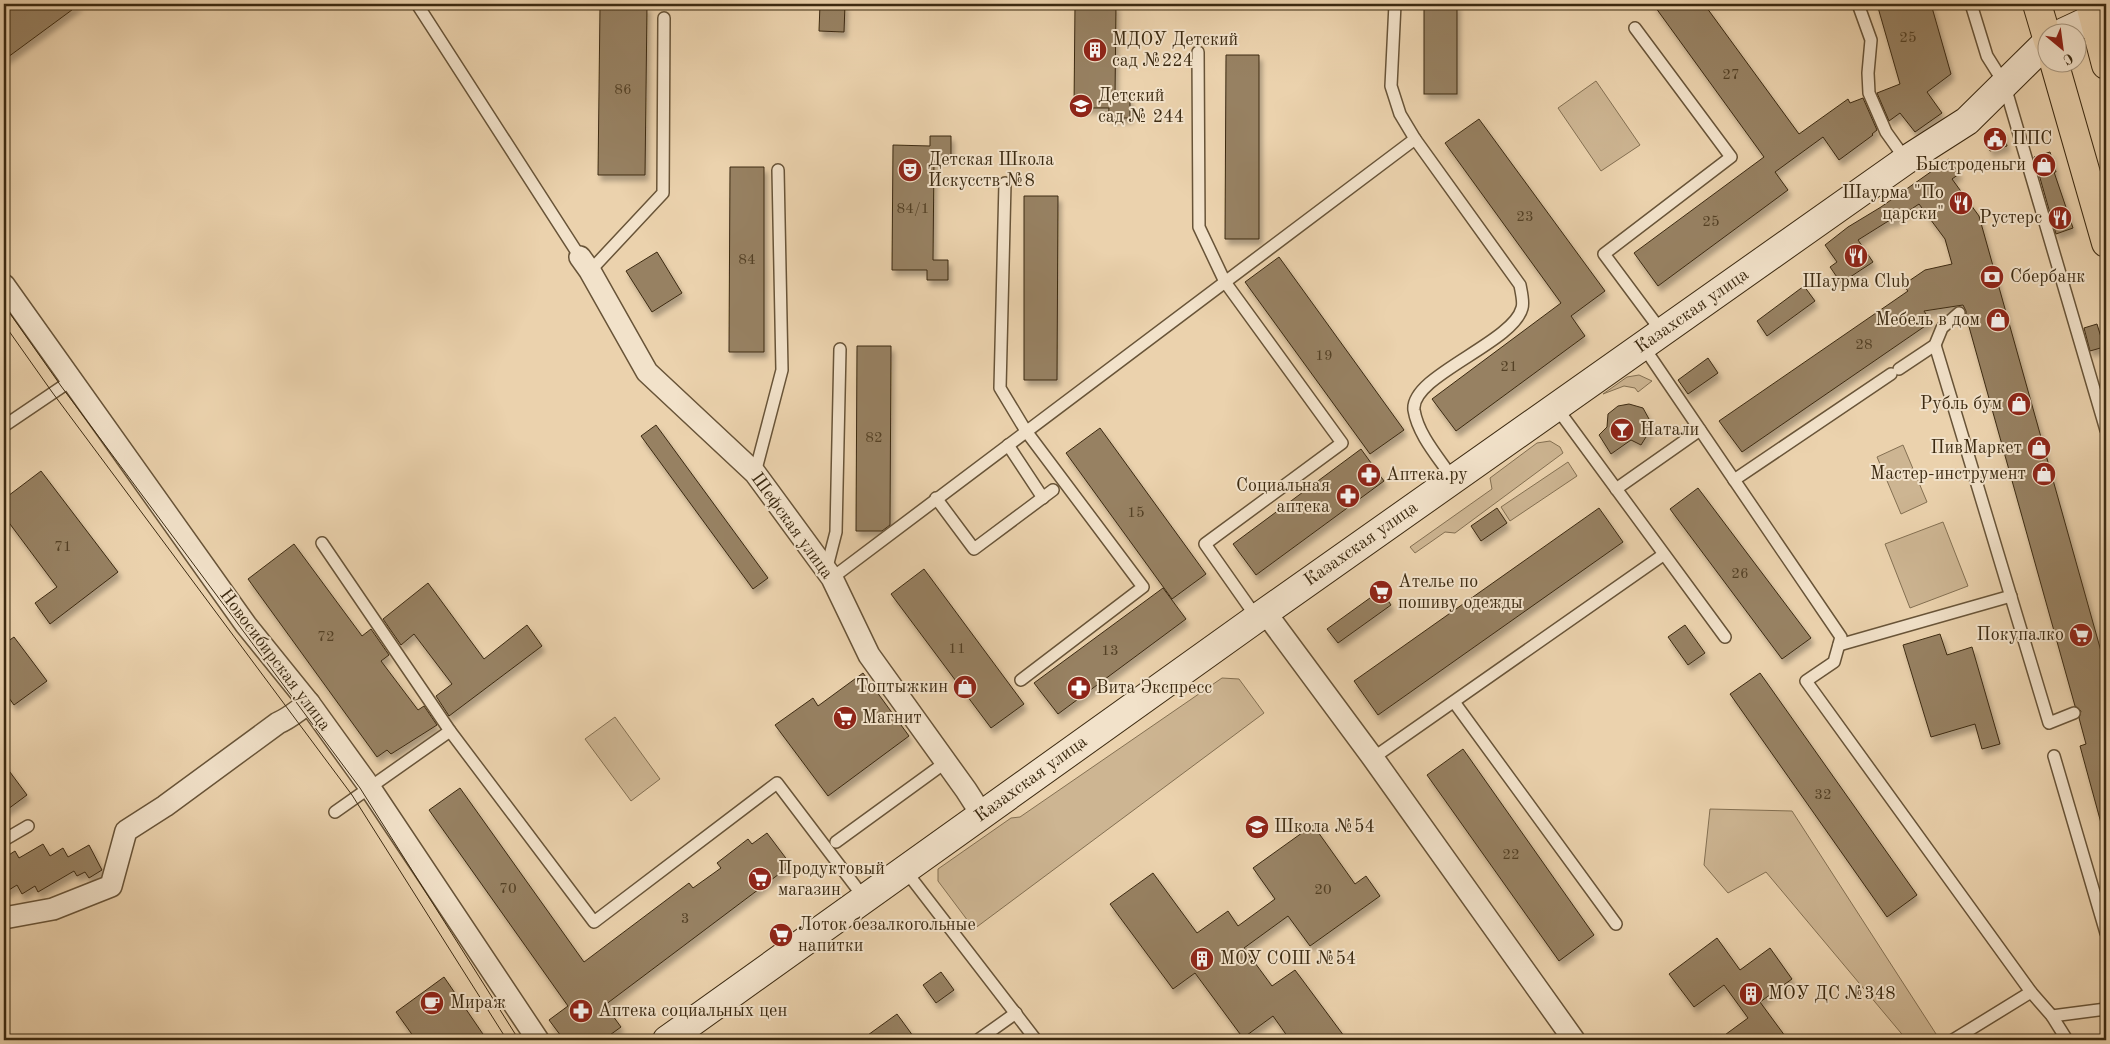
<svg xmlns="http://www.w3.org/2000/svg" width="2110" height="1044" font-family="'Old Standard TT',serif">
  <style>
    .green { fill: #cdb592; stroke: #847052 }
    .building { fill: #978162; stroke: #3c2a11; filter: url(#shadow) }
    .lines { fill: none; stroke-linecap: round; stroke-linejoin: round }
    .service-casing { stroke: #685438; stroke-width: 14 }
    .minor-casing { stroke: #685438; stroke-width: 24 }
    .secondary-casing { stroke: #3c2a11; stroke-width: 30 }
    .trunk-casing { stroke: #3c2a11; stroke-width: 30 }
    .service { stroke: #f2e2ca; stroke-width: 11 }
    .minor { stroke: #f2e2ca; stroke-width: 21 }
    .secondary { stroke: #f2e2ca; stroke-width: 28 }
    .trunk { stroke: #ebd2ad; stroke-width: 28 }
    .tram { stroke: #3c2a11; stroke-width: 1 }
    .labels { text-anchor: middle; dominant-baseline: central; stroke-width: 4; stroke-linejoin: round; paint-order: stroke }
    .number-label { font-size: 15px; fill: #534025 }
    .poi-label { font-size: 18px; fill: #3c2a11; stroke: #f2e2ca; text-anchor: start }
    .street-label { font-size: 18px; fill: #3c2a11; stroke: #f2e2ca }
  </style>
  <defs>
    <filter id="shadow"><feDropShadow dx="3" dy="5.5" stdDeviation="2.5" flood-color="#0004"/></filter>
  </defs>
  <rect width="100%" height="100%" fill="#ebd2ad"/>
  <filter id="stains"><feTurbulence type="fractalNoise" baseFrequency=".004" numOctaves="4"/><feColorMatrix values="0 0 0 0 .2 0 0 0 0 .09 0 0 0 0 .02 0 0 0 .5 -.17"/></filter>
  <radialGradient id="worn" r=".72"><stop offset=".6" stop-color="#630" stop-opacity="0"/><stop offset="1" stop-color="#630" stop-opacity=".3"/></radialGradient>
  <!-- green -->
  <g class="green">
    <path d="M1596,81L1640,145L1601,171L1558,108Z"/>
    <path d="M1639,375L1652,381L1638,392L1635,388L1624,386L1603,394L1627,377Z"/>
    <path d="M1550,441L1560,447L1563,453L1455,533L1445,532L1415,553L1410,547L1492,489L1490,478L1537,443Z"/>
    <path d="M1903,445L1927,502L1901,514L1877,457Z"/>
    <path d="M1568,462L1577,476L1510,521L1501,507Z"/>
    <path d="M1943,522L1968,586L1910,608L1885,544Z"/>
    <path d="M1222,678L1239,679L1264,713L974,929L938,881V869L1011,818L1020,817Z"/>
    <path d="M615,717L660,779L631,801L585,739Z"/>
    <path d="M1710,809L1792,811L1938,1037L1906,1039L1766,872L1728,893L1704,865Z"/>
  </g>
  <!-- building -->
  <g class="building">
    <path d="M4,4H80L4,60Z"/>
    <path d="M820,4H845L844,32L819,31Z"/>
    <path d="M1075,4H1116L1115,97H1130V118H1108L1109,108H1074Z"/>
    <rect x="1424" y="4" width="33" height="90"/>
    <path d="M1653,4H1704L1799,134L1848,99L1850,103L1863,98L1877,130L1872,134L1873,135L1839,160L1823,137L1775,172L1788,190L1658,286L1634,253L1764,157Z"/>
    <path d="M1877,4H1931L1951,74L1927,92L1942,113L1915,132L1900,113L1889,121L1877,93L1900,84Z"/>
    <path d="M600,6H647L645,175H598Z"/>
    <path d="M1226,55H1259V239H1225Z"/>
    <path d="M1479,119L1605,291L1571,316L1585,336L1456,431L1432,399L1561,303L1445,143Z"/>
    <path d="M2003,130L2007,146L1990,151L1985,136Z"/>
    <path d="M930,136H951V158H934L933,260H948V280H927V270H892L893,145L930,146Z"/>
    <path d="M2050,152L2056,172H2054L2073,228L2056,234L2034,157Z"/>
    <path d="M1949,159L1959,174L1952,179L1979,216L2106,669V822L2101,823L2080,746L2086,744L2079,718L2081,711L2075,706L1966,316V311L1963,305L1924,311L1931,322L1742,452L1719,421L1908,291L1903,285L1925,270L1952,264L1945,239L1919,204L1892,222L1890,220L1858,240L1873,262L1841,283L1830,267L1837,262L1825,245L1848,227L1881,207Z"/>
    <path d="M730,167H764V352H729Z"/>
    <path d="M1024,196H1058L1057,380H1024Z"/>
    <path d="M657,252L682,293L652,312L626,271Z"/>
    <path d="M1279,257L1404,430L1370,454L1245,282Z"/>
    <path d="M1804,286L1815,301L1767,336L1757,321Z"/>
    <path d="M2097,324L2104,347L2090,351L2084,328Z"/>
    <path d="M857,346H891L890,525L882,531H856Z"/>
    <path d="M1708,358L1718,373L1688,394L1678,380Z"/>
    <path d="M1629,404L1643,408L1649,419L1651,429L1641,445L1631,440L1611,454L1599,435L1607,427L1608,414L1618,406Z"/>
    <path d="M656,425L768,578L753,589L641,436Z"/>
    <path d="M1100,428L1206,574L1172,599L1066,453Z"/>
    <path d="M1361,449L1384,481L1256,575L1233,544Z"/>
    <path d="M41,471L118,572L50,624L35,603L57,587L4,516V499Z"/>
    <path d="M1698,488L1811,638L1782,659L1670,509Z"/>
    <path d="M1497,508L1507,523L1481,541L1471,526Z"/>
    <path d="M1599,508L1623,542L1378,715L1354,681Z"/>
    <path d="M294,544L362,636L371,629L389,655L381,661L418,710L424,706L437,725L391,754L387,750L377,757L248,579Z"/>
    <path d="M924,569L1024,704L991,728L891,594Z"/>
    <path d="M428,583L484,659L527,625L542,646L449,716L436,696L452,684L414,634L401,645L383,619Z"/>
    <path d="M1163,588L1186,619L1058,714L1034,683Z"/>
    <path d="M1381,590L1391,605L1338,643L1327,629Z"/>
    <path d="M1685,625L1705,653L1688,665L1668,637Z"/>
    <path d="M1940,634L1947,655L1972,647L2000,744L1982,749L1975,724L1931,737L1903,645Z"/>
    <path d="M14,637L47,681L14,705L4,691V644Z"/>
    <path d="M863,673L909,736L828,796L775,725L813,698L818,706Z"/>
    <path d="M1760,673L1917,895L1887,917L1730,694Z"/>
    <path d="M1463,749L1594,935L1559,961L1427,775Z"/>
    <path d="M4,764L27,795L4,812Z"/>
    <path d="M460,788L584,962L689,883L693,888L721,868L717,863L748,839L752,844L767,833L791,865L605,1005L621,1027L603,1040H564L549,1020L568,1006L429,810Z"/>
    <path d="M1313,825L1355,884L1366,876L1380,896L1310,946L1288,916L1244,948L1272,986L1295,970L1347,1040H1290L1273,1016L1243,1038L1195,973L1173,989L1110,904L1153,873L1197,933L1228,911L1238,926L1275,899L1253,868Z"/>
    <path d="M43,844L50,856L63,848L68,857L89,845L102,870L89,878L85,872L77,876L74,871L38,892L35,886L22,894L17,885L4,893V858L15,851L19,858Z"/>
    <path d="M1717,938L1740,970L1770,948L1792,979L1760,1002L1788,1040H1718L1748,1018L1724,985L1694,1007L1669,974Z"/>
    <path d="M941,972L954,990L936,1003L923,985Z"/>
    <path d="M444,977L487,1040H416L396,1012Z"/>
    <path d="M897,1014L916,1040H861Z"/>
  </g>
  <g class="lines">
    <!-- service casing -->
    <g class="service-casing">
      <g id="service">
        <path d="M417,4L580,257"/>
        <path d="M1395,4L1391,86L1400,114L1415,139L1520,285C1521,291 1524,302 1522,308C1513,343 1410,376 1414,410C1418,435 1439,458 1453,479"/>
        <path d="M1858,4L1871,40L1868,73L1869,93L1886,132L1906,160"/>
        <path d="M1971,4L1987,56L2004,83L2106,430"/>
        <path d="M1635,28L1731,157L1604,254L1662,332"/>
        <path d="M1198,52L1199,227L1225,282L1342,443L1205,544L1257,618"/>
        <path d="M1005,183L1000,388L1026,431L1143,587L1021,680"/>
        <path d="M590,271L663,193L664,18"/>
        <path d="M1935,345L2049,723L2074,713"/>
        <path d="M1643,346L1841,637L1834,662L1806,681L2031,992"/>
        <path d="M1899,369L1935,345L1942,328L1959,313"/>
        <path d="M1556,407L1725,637"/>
        <path d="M4,426L72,380"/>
        <path d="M1008,445L1043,498"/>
        <path d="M755,473L782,370L778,170"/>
        <path d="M1734,480L1891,374"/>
        <path d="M1616,489L1700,430"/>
        <path d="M936,498L974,549L1053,490"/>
        <path d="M322,543L450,731"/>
        <path d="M826,571L836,532L840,349"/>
        <path d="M832,578L1415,139"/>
        <path d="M1839,645L2011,596"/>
        <path d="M1454,702L1616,924"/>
        <path d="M2054,756L2106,933"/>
        <path d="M1373,758L1663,555"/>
        <path d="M335,812L450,731L594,922L777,783L865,899"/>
        <path d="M4,840L28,826"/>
        <path d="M836,842L946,762"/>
        <path d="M905,870L1036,1040"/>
        <path d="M2052,1016L2067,1040"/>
        <path d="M978,1040L1016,1013"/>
        <path d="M1953,1040L2031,992L2052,1016L2106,1009"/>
      </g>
    </g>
    <!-- minor casing -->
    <g class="minor-casing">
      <g id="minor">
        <path d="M580,257L590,271L647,372L755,473L832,578L869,655L966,790L982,815"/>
        <path d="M4,285L246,625L309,703L366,782L538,1040"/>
        <path d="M1265,612L1373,758L1574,1040"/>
        <path d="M4,918L53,909L111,886L126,831L165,806L278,723C290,718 298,710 309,703"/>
      </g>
    </g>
    <!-- secondary casing -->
    <g class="secondary-casing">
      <g id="secondary">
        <path d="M2064,32L2094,18L2106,15"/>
        <path d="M667,1040L1257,618L1906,160L1967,121L2048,41"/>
      </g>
    </g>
    <!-- trunk casing -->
    <g class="trunk-casing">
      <g id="trunk">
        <path d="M2037,4L2048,41"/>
        <path d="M2090,4L2106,65"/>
        <path d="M2054,62L2106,243"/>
      </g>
    </g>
    <!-- service -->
    <use href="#service" class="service"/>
    <!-- minor -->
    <use href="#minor" class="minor"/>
    <!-- secondary -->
    <use href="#secondary" class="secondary"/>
    <!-- trunk -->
    <use href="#trunk" class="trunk"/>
    <!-- tram -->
    <g class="tram">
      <path d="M4,305L61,386L360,788L519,1040"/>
      <path d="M4,324L52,392L352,795L507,1040"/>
    </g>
  </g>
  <!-- icons -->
  <defs>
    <g id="building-disc" transform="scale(1.25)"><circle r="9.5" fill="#8f2418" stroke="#f2e2ca"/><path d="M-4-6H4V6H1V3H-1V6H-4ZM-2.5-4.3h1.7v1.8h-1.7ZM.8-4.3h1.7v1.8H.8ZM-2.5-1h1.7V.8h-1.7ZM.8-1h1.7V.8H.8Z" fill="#fff"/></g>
    <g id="school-disc" transform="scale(1.25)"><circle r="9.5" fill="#8f2418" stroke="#f2e2ca"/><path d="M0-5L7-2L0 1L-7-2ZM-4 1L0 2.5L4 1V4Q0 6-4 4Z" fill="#fff"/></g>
    <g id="civic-disc" transform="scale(1.25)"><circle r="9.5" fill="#8f2418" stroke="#f2e2ca"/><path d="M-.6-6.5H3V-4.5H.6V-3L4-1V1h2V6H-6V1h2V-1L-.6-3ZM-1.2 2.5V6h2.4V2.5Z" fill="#fff"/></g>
    <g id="shop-disc" transform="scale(1.25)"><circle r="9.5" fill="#8f2418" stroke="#f2e2ca"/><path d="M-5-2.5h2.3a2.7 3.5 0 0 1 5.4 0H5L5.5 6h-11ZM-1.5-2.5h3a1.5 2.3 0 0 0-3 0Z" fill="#fff"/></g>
    <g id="theatre-disc" transform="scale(1.25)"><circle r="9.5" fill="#8f2418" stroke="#f2e2ca"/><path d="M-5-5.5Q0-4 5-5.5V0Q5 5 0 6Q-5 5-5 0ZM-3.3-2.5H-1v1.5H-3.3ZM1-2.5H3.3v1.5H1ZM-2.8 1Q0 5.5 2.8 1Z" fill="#fff"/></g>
    <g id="restaurant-disc" transform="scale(1.25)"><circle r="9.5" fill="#8f2418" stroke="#f2e2ca"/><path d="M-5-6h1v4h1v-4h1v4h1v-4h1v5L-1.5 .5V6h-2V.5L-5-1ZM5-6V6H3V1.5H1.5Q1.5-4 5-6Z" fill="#fff"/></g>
    <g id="bank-disc" transform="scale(1.25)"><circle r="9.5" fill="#8f2418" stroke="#f2e2ca"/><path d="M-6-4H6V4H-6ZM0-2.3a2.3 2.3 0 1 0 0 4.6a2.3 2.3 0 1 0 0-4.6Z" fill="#fff"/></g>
    <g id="bar-disc" transform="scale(1.25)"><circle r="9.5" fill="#8f2418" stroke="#f2e2ca"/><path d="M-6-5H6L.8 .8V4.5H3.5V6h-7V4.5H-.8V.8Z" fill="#fff"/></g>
    <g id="pharmacy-disc" transform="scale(1.25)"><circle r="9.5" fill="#8f2418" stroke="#f2e2ca"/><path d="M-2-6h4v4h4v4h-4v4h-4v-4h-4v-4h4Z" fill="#fff"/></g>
    <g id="supermarket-disc" transform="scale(1.25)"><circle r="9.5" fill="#8f2418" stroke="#f2e2ca"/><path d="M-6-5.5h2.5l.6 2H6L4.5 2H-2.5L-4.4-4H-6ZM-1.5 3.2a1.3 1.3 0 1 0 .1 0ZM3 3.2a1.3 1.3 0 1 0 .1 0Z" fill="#fff"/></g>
    <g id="cafe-disc" transform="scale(1.25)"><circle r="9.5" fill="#8f2418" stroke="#f2e2ca"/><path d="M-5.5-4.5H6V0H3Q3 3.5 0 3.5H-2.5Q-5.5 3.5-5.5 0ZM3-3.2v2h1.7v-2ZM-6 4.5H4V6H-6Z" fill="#fff"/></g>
  </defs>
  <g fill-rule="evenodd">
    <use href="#building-disc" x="1095" y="50"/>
    <use href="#school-disc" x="1081" y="106"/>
    <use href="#civic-disc" x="1995" y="139"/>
    <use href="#shop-disc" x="2044" y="165"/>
    <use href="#theatre-disc" x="910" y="170"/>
    <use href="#restaurant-disc" x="1961" y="203"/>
    <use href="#restaurant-disc" x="2060" y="218"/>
    <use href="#restaurant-disc" x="1856" y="256"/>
    <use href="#bank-disc" x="1992" y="277"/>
    <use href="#shop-disc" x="1998" y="320"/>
    <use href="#shop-disc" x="2019" y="404"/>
    <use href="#bar-disc" x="1622" y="430"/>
    <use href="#shop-disc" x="2039" y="448"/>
    <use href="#shop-disc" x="2044" y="474"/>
    <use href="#pharmacy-disc" x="1369" y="475"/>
    <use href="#pharmacy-disc" x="1348" y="496"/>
    <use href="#supermarket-disc" x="1381" y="592"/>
    <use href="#supermarket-disc" x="2081" y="635"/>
    <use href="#shop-disc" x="965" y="687"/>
    <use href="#pharmacy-disc" x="1079" y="688"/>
    <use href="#supermarket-disc" x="845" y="718"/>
    <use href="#school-disc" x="1257" y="827"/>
    <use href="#supermarket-disc" x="760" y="879"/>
    <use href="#supermarket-disc" x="781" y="935"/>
    <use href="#building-disc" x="1202" y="959"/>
    <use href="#building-disc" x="1751" y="994"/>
    <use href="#cafe-disc" x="432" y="1003"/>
    <use href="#pharmacy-disc" x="581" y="1011"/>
  </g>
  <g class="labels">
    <!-- number labels -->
    <g class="number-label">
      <text x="1908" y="38">25</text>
      <text x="1731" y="75">27</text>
      <text x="623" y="90">86</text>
      <text x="913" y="209">84/1</text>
      <text x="1525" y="217">23</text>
      <text x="1711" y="222">25</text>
      <text x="747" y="260">84</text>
      <text x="1864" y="345">28</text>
      <text x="1324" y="356">19</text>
      <text x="1509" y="367">21</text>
      <text x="874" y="438">82</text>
      <text x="1136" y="513">15</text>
      <text x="63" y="547">71</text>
      <text x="1740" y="574">26</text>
      <text x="326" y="637">72</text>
      <text x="957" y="649">11</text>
      <text x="1110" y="651">13</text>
      <text x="1823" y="795">32</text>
      <text x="1511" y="855">22</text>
      <text x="508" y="889">70</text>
      <text x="1323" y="890">20</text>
      <text x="685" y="919">3</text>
    </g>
    <!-- poi labels -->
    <g class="poi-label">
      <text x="1112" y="40">МДОУ Детский<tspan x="1112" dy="21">сад №224</tspan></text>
      <text x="1098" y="96">Детский<tspan x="1098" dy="21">сад № 244</tspan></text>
      <text x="2012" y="139">ППС</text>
      <text x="928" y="160">Детская Школа<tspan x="928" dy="21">Искусств №8</tspan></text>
      <text x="2026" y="165" text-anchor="end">Быстроденьги</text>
      <text x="1944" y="193" text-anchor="end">Шаурма "По<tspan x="1944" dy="21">царски"</tspan></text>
      <text x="2042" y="218" text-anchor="end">Рустерс</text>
      <text x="2010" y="277">Сбербанк</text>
      <text x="1856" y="282" text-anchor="middle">Шаурма Club</text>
      <text x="1980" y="320" text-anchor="end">Мебель в дом</text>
      <text x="2002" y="404" text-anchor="end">Рубль бум</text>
      <text x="1640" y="430">Натали</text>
      <text x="2022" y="448" text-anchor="end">ПивМаркет</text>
      <text x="2026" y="474" text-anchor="end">Мастер-инструмент</text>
      <text x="1386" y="475">Аптека.ру</text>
      <text x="1330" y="486" text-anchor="end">Социальная<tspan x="1330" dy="21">аптека</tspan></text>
      <text x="1398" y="582">Ателье по<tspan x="1398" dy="21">пошиву одежды</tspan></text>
      <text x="2064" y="635" text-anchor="end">Покупалко</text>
      <text x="948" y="687" text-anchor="end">Топтыжкин</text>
      <text x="1096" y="688">Вита Экспресс</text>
      <text x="862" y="718">Магнит</text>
      <text x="1274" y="827">Школа №54</text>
      <text x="778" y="869">Продуктовый<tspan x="778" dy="21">магазин</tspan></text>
      <text x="798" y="925">Лоток безалкогольные<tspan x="798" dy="21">напитки</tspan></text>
      <text x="1220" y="959">МОУ СОШ №54</text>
      <text x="1768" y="994">МОУ ДС №348</text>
      <text x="450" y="1003">Мираж</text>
      <text x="598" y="1011">Аптека социальных цен</text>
    </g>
    <!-- street labels -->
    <g class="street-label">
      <text transform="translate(1692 311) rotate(-35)">Казахская улица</text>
      <text transform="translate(792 526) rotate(54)">Шефская улица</text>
      <text transform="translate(1361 544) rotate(-35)">Казахская улица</text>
      <text transform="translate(275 660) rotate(53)">Новосибирская улица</text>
      <text transform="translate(1031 779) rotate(-36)">Казахская улица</text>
    </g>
  </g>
  <!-- margin -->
  <rect width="2110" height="1044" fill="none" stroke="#ebd2ad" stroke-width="20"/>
  <rect x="5" y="5" width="2100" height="1034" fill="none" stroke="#3c2a11" stroke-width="2.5"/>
  <rect x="10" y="10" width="2090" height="1024" fill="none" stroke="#3c2a11"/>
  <!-- north arrow -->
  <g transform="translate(2062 48) rotate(151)"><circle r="24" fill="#f2e2ca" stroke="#a99880"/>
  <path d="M0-4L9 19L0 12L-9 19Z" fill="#8f2418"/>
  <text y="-8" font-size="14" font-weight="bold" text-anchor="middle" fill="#3c2a11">С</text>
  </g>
  <rect width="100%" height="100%" filter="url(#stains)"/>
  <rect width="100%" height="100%" fill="url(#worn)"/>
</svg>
